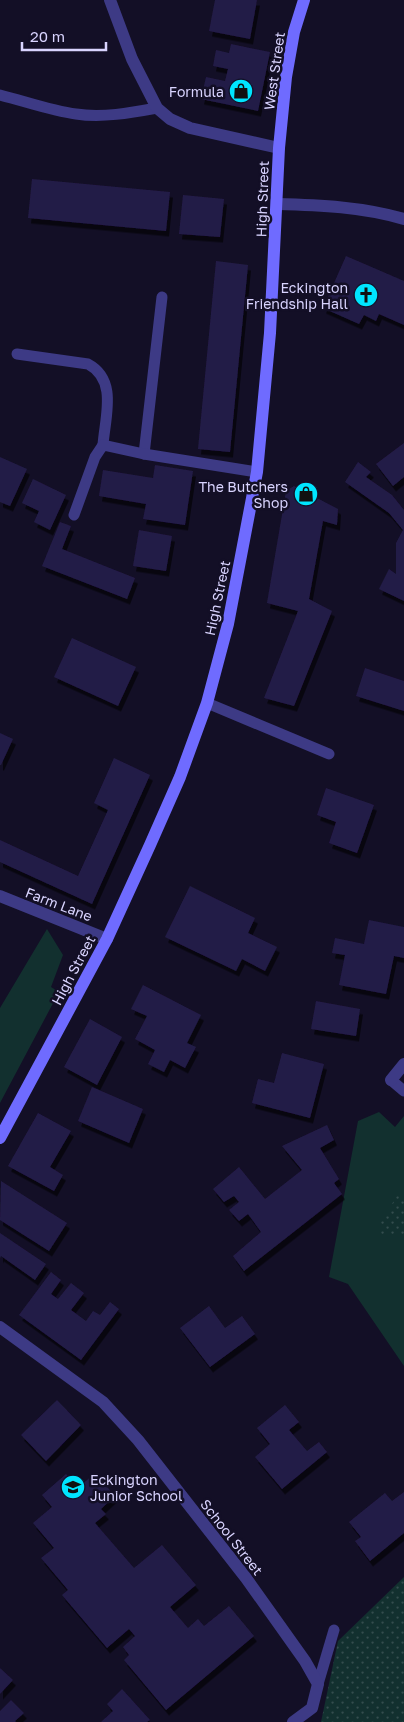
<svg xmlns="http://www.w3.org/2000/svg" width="404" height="1722" font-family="'Golos Text',sans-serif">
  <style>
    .green { fill: #12302f }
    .park { fill: url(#park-dots) }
    .building { fill: #241b47; filter: url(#shadow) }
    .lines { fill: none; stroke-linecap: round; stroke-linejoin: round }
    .lane { stroke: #3d3a85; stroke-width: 11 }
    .street { stroke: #3d3a85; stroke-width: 12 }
    .secondary { stroke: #6f6bff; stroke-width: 12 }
    .labels { text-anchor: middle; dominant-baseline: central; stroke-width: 5; stroke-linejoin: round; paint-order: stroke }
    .street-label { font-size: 14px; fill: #d9d4ff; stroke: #130f26 }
    .poi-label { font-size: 14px; fill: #d9d4ff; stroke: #130f26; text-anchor: end }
  </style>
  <defs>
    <pattern id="park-dots" width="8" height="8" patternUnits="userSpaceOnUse" patternTransform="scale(1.25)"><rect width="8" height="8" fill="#12302f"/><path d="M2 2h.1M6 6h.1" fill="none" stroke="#344d4e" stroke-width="1.8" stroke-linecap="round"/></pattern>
    <filter id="shadow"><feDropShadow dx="3" dy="5.5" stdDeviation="0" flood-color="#0009"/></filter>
  </defs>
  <rect width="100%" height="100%" fill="#130f26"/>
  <!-- green -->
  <g class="green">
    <path d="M47,929L63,955L51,987L59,992L0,1103V1008Z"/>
    <path d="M379,1112L395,1127L404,1116V1366L348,1284L329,1277L358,1121Z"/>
  </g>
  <!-- park -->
  <g class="park">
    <path d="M398,1194H404V1235L380,1234L381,1222Z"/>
    <path d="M404,1577V1722H321L338,1641Z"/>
  </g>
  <!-- building -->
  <g class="building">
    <path d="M215,0H257L250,39L209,31Z"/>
    <path d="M231,44L270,52L258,111L201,99L206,77L225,81L228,69L213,66L216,50L229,53Z"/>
    <path d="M32,179L170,192L166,231L28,218Z"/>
    <path d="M183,195L224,199L220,237L179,234Z"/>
    <path d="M346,256L404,281V325L379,314L376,321L364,315L359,324L323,308Z"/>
    <path d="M216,261L248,265L230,452L198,449Z"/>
    <path d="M404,443V477L393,486L376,464Z"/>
    <path d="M0,457L27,469L10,506L0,502Z"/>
    <path d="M358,462L371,472L366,477L392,495L404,510V601L379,589L389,569L396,574V543L403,530L389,513L345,482Z"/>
    <path d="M155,465L193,471L185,525L143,519L146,504L99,496L103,470L153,478Z"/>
    <path d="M33,479L66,495L50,530L34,522L39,511L22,503Z"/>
    <path d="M294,486L338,509L337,525L323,521L309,599L332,611L294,706L264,698L298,611L267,603L286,491Z"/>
    <path d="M60,522L71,526L62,549L135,578L127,599L42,566Z"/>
    <path d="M139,530L172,536L166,571L133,566Z"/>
    <path d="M72,638L136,667L118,706L54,677Z"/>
    <path d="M365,668L404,681V711L356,696Z"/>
    <path d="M0,733L13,739L1,765H0Z"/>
    <path d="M114,758L150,775L92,904L0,862V840L78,876L108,810L94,803Z"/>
    <path d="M326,788L374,805L357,853L329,843L336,822L317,815Z"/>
    <path d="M190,886L255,918L248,933L277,947L265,971L242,959L236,971L165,937Z"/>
    <path d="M369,920L404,927V958L394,956L386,994L339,985L345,955L332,953L335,938L364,944Z"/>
    <path d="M143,985L201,1015L187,1043L196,1047L185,1068L170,1060L164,1072L148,1064L155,1050L135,1039L147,1016L131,1009Z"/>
    <path d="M316,1001L360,1009L356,1036L311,1029Z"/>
    <path d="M90,1019L122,1037L97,1085L64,1067Z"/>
    <path d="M282,1053L324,1064L310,1118L252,1103L258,1079L274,1083Z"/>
    <path d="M92,1087L143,1109L129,1143L78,1121Z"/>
    <path d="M38,1113L71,1131L50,1167L63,1175L54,1191L8,1166Z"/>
    <path d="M327,1125L334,1140L320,1148L339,1179L334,1183L342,1194L244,1271L233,1256L261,1232L248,1214L239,1221L229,1210L239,1202L234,1196L224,1202L213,1189L239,1167L265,1199L302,1170L282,1146Z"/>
    <path d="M1,1181L67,1223L49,1251L0,1220Z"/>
    <path d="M0,1233L46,1264L35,1280L1,1256L0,1258Z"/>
    <path d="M51,1272L61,1280L51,1294L58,1299L71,1283L84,1293L71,1310L86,1321L93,1311L100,1315L110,1302L119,1309L81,1360L19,1315Z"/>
    <path d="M209,1306L225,1328L242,1316L255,1334L210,1367L180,1328Z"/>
    <path d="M57,1400L81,1425L46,1461L21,1435Z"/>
    <path d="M285,1405L299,1422L289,1430L307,1451L319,1442L327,1452L282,1489L255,1457L270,1444L257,1428Z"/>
    <path d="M95,1473L115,1496L101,1509L106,1514L95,1523L134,1568L162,1545L196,1585L170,1607L188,1628L198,1619L204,1626L229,1606L254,1636L166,1710L124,1660L129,1655L123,1647L135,1636L129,1629L107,1648L62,1595L68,1590L41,1558L54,1548L33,1523L52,1507L42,1495L66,1474L78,1488Z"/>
    <path d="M404,1492V1533L370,1561L355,1541L361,1537L349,1522L385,1493L392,1501Z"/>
    <path d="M0,1668L13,1680L0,1694Z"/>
    <path d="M122,1689L150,1720L147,1722H101L113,1711L107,1704Z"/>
    <path d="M11,1700L24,1713L15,1721L16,1722H0V1711Z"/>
  </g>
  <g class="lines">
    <!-- lane -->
    <g class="lane">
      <path d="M0,95C24,101 52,111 76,114C102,118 130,113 157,108"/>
      <path d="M17,354L88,364C118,380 105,417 103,445"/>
      <path d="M144,454L162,297"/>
      <path d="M74,515L95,457L103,445L144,454L257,472"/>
      <path d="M207,703L329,754"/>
      <path d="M391,1080L404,1091"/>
      <path d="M318,1684L334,1630"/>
    </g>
    <!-- street -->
    <g class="street">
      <path d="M110,0L132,59L157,108L170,119L190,128L279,148"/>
      <path d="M277,204C320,205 363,207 404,219"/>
      <path d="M0,896L107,939"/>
      <path d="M391,1080L404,1064"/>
      <path d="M0,1327L103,1402L138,1440L246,1578L305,1661L318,1684L312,1708L293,1722"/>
    </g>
    <!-- secondary -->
    <path class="secondary" d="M0,1138L107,939L150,845L180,777L207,703L228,624L257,472L270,333L279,148L286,77L294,32L304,0"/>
  </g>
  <!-- icons -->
  <defs>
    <g id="shop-disc" transform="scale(1.25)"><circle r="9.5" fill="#00e5ff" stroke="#130f26"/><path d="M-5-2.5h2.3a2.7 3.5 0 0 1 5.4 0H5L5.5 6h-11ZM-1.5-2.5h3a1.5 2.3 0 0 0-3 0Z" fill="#111"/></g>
    <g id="church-disc" transform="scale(1.25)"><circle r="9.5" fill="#00e5ff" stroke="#130f26"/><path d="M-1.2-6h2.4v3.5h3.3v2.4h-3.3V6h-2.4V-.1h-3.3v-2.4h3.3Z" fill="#111"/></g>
    <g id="school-disc" transform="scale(1.25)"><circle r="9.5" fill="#00e5ff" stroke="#130f26"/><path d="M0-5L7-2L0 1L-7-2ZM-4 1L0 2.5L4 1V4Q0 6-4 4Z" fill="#111"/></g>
  </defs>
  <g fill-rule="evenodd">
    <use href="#shop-disc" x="241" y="91"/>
    <use href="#church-disc" x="366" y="295"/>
    <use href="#shop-disc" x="306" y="494"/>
    <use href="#school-disc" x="73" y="1487"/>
  </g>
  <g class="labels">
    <!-- street labels -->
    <g class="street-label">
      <text transform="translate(274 71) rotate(-82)">West Street</text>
      <text transform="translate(262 199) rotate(-88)">High Street</text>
      <text transform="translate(217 598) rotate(-78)">High Street</text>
      <text transform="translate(59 904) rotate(21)">Farm Lane</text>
      <text transform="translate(73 970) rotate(-62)">High Street</text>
      <text transform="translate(232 1537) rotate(52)">School Street</text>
    </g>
    <!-- poi labels -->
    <g class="poi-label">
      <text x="224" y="91">Formula</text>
      <text x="348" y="287">Eckington<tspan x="348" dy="16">Friendship Hall</tspan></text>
      <text x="288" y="486">The Butchers<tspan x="288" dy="16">Shop</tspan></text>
      <text x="90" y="1479" text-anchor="start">Eckington<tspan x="90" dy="16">Junior School</tspan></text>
    </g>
  </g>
  <!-- scale -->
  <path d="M22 42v8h84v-8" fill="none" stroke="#d9d4ff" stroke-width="2.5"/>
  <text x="30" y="42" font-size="15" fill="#d9d4ff" stroke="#130f26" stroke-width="4" paint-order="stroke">20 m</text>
</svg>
